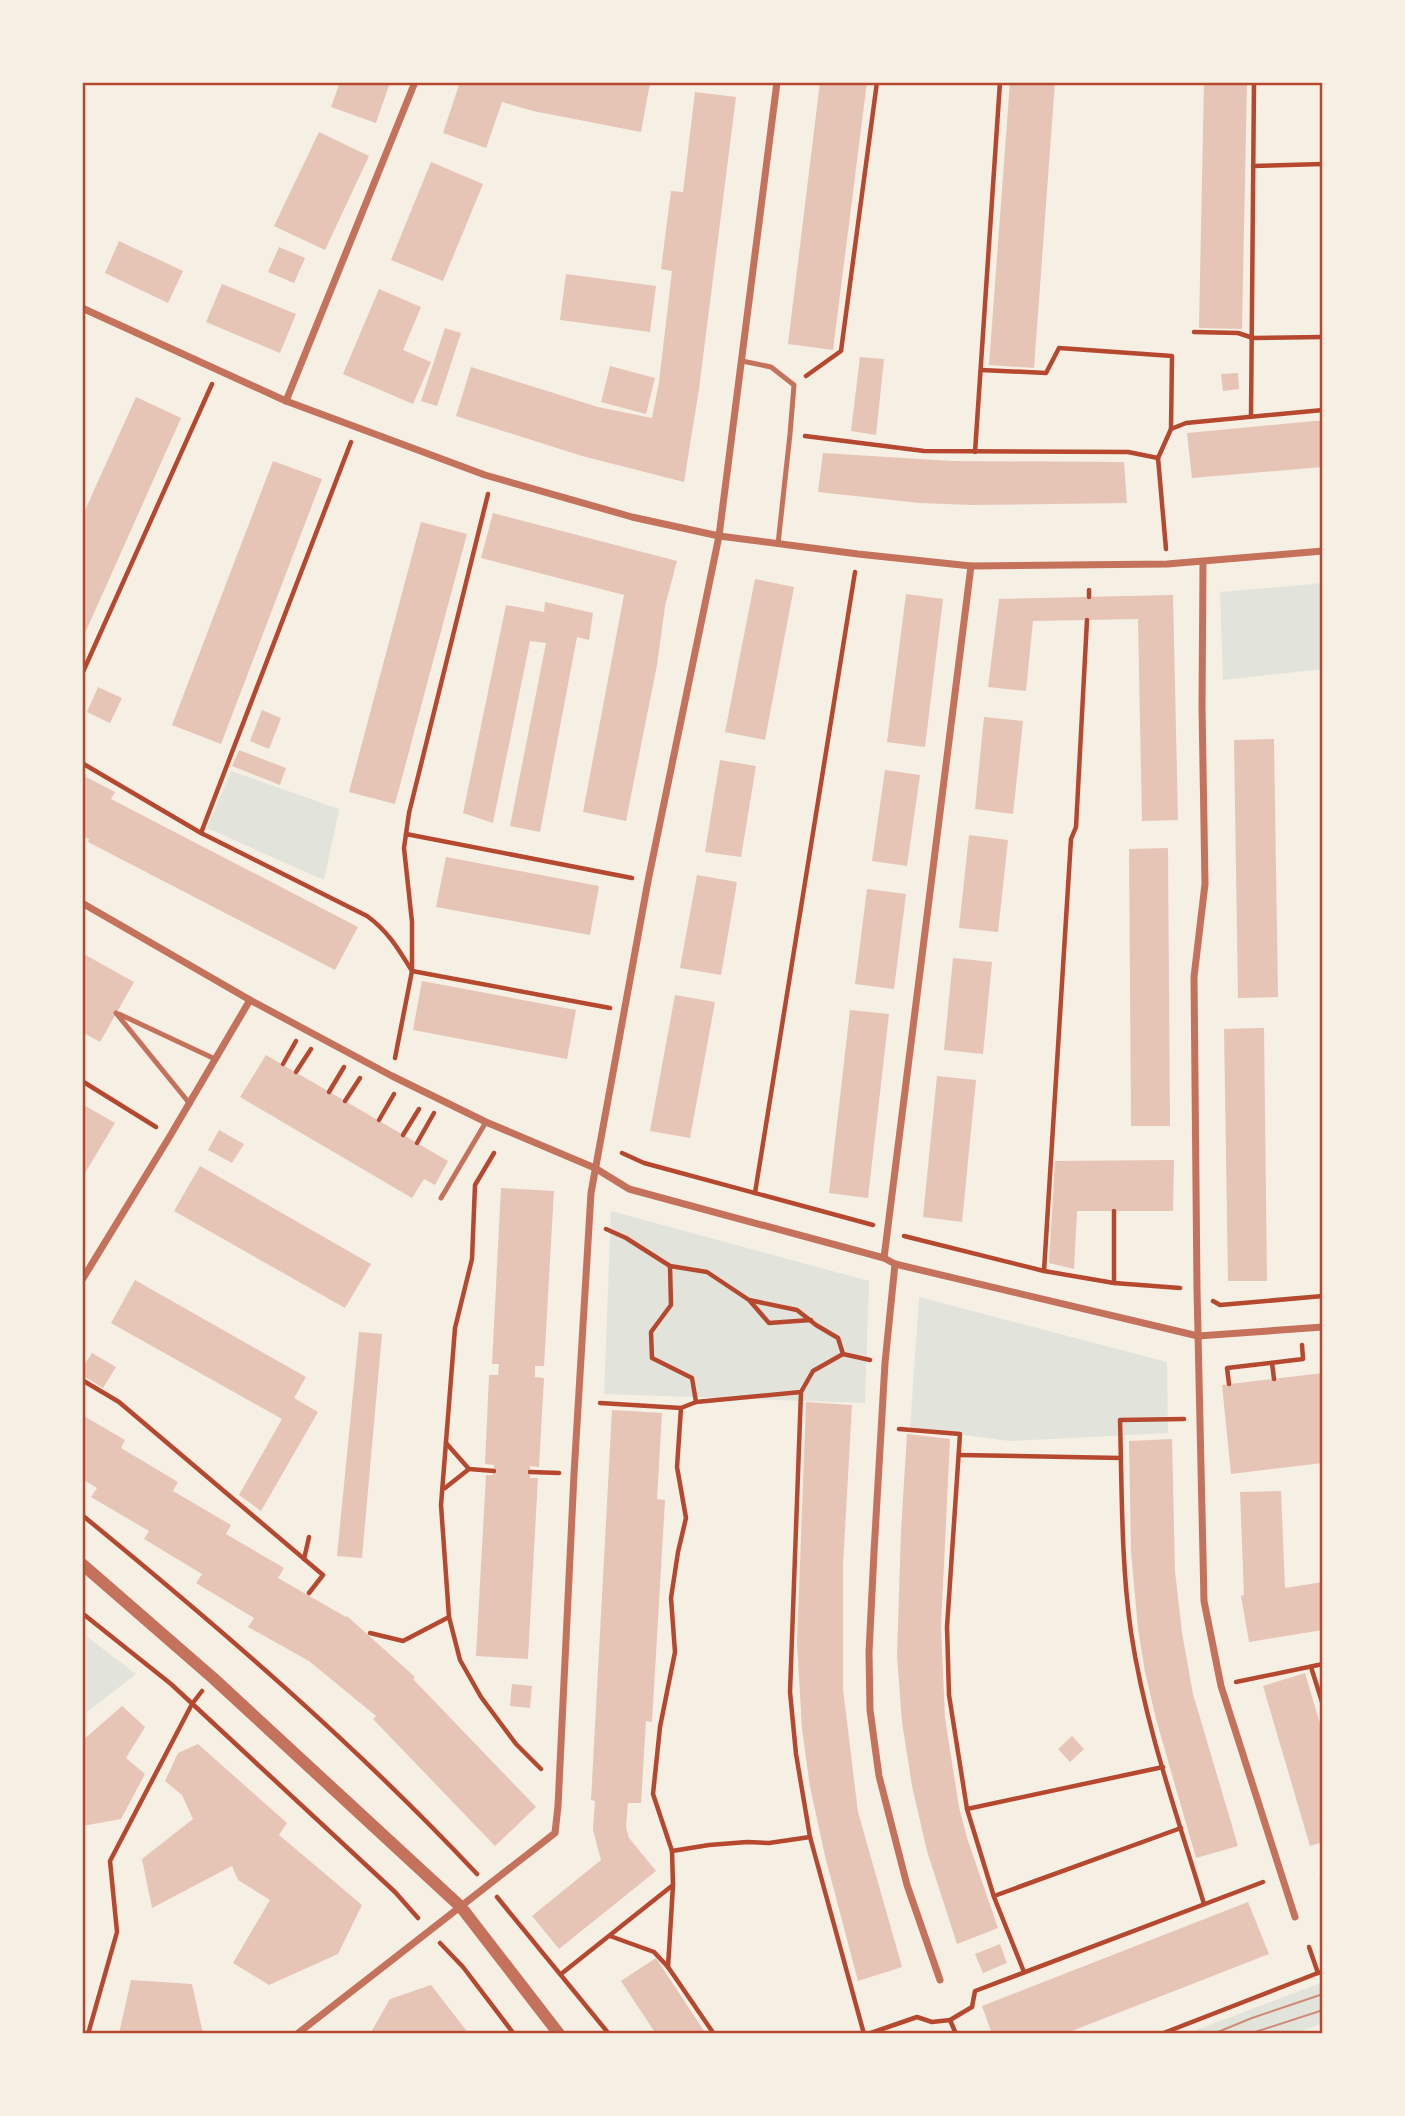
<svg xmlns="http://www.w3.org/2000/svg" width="1405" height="2116" font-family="'Nunito Sans',sans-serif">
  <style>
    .green { fill: #e2e4dc }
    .building { fill: #e6c5b7 }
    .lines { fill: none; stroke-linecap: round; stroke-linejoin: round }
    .path { stroke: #b5482f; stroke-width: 4.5 }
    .service { stroke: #c5725c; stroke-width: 5 }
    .minor { stroke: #c5725c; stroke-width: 7 }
    .tertiary { stroke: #c5725c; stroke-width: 12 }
    .tram { stroke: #cf8b77; stroke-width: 2 }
    .neatline { fill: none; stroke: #b5482f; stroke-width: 2.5 }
  </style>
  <rect width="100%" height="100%" fill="#f6efe4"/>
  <!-- green -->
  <g class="green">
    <path d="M1323,583V669L1223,680L1220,592Z"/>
    <path d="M231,771L339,809L324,880L207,828Z"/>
    <path d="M611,1211L869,1281L865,1403L604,1394Z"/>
    <path d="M919,1297L1167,1362L1168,1433L1010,1441L910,1428Z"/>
    <path d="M82,1633L136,1674L82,1716Z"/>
    <path d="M1323,1982V2023L1293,2034H1186Z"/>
  </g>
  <!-- building -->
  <g class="building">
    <path d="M340,82H390L376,123L331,107Z"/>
    <path d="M460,82H645L650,83L641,132L533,111L502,102L486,148L443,133Z"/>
    <path d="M820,82H867L833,350L788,344Z"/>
    <path d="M1010,82H1055L1034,368L989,365Z"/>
    <path d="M1204,82H1247L1242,329L1199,328Z"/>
    <path d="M695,92L736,97L699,389L684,482L582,456L456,416L471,367L598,407L652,418L659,382L672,271L661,269L671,191L683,192Z"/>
    <path d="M319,132L369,156L325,250L274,226Z"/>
    <path d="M431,162L483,184L443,281L391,260Z"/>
    <path d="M119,241L183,271L168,303L105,273Z"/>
    <path d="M279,247L305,258L294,283L268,272Z"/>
    <path d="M566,274L656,286L650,332L560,320Z"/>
    <path d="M222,284L296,314L280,353L206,322Z"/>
    <path d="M379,289L421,307L403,350L431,362L413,404L343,374Z"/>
    <path d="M445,328L461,333L437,406L421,401Z"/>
    <path d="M860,357L884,359L876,435L851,431Z"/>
    <path d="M610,366L655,378L646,414L601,402Z"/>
    <path d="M1238,373L1239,389L1223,391L1221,374Z"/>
    <path d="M136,397L181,418L82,640V517Z"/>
    <path d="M1314,421H1323V467L1192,478L1187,433Z"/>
    <path d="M823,453L952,461L1124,462L1127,503L972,505L920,503L818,492Z"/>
    <path d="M273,461L322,479L221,744L172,725Z"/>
    <path d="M493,513L677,561L665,606L657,665L626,821L583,812L624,595L481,558Z"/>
    <path d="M421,522L467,534L395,804L349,792Z"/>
    <path d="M755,579L794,587L765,740L725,732Z"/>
    <path d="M906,594L943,599L925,747L887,742Z"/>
    <path d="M1173,595L1178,820L1142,821L1138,619L1033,621L1026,691L988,687L999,599Z"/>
    <path d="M545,602L593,613L589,640L577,637L540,832L510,826L546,643L530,641L493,823L463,813L506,605L544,612Z"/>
    <path d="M98,687L122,698L110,723L87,712Z"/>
    <path d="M262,710L281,718L269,749L250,741Z"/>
    <path d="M984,717L1023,721L1013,814L975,809Z"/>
    <path d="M1274,739L1278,997L1238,998L1234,740Z"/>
    <path d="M239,750L286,768L280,785L232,766Z"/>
    <path d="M720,760L756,766L741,857L705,852Z"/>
    <path d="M885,770L920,775L907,866L872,861Z"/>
    <path d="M82,775L115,792L111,799L358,927L335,970L88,842L89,839L82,836Z"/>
    <path d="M969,835L1008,840L998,932L959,928Z"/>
    <path d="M1168,848L1170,1126H1131L1129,849Z"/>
    <path d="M446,857L599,886L590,935L436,907Z"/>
    <path d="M697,875L737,882L721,975L680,968Z"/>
    <path d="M867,889L906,894L894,989L855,984Z"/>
    <path d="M82,953L134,982L100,1042L82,1032Z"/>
    <path d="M953,958L992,962L983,1054L944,1050Z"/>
    <path d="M422,981L576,1010L567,1059L413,1030Z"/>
    <path d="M675,995L715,1002L690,1138L650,1131Z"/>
    <path d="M850,1010L889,1014L868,1198L829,1193Z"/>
    <path d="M1264,1028L1267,1281H1228L1224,1029Z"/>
    <path d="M266,1055L448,1161L435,1185L424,1179L412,1198L240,1097Z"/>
    <path d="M937,1076L976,1080L962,1222L923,1217Z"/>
    <path d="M82,1104L115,1123L82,1178Z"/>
    <path d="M219,1130L244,1144L232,1163L208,1150Z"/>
    <path d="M1174,1160L1173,1211H1077L1074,1269L1049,1263L1055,1161Z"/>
    <path d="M200,1166L371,1264L345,1308L174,1211Z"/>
    <path d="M501,1188L554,1191L544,1366H535V1377L544,1378L539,1467L530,1466V1478H538L528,1659L476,1656L486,1475H493L494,1471V1465L485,1464L489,1375H498L499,1364H492Z"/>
    <path d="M135,1280L306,1377L294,1398L318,1412L261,1511L239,1495L282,1419L111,1323Z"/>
    <path d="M359,1332L382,1334L362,1558L337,1556Z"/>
    <path d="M92,1353L116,1367L103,1388L82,1375V1369Z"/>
    <path d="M1323,1373V1463L1231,1474L1222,1385Z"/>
    <path d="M806,1402L852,1405L843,1565V1689L858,1812L902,1967L858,1981L825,1856L810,1787L802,1729L797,1643Z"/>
    <path d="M612,1410L662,1413L657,1499L665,1500L652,1722L646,1721L641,1803H628L626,1827L629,1838L656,1871L559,1949L532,1916L601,1860L593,1830L595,1801L591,1800Z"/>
    <path d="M82,1415L125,1440L121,1448L178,1482L173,1491L231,1525L226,1534L284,1568L278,1578L346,1617L347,1616L415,1677L413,1679L536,1807L495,1846L373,1719L376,1716L309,1661L248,1627L254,1618L196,1583L202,1574L144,1539L149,1531L91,1497L97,1488L82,1479Z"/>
    <path d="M907,1434L950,1439L941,1626L945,1718L959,1807L967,1838L998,1928L957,1944L927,1851L912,1786L902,1722L897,1656L901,1531Z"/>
    <path d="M1172,1439L1175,1571L1182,1633L1193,1694L1238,1846L1196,1858L1156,1719L1145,1672L1138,1629L1131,1552L1129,1441Z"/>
    <path d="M1281,1491L1285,1588L1323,1582V1630L1249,1642L1241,1596L1244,1595L1240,1492Z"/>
    <path d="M1305,1673L1323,1734V1842L1310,1846L1263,1686Z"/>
    <path d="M512,1684L532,1686L530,1708L510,1706Z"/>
    <path d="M122,1706L145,1727L126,1758L145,1774L121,1819L82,1826V1741Z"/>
    <path d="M1072,1736L1084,1749L1070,1762L1058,1749Z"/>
    <path d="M198,1744L287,1823L279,1835L362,1905L338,1954L269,1985L233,1963L270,1900L238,1880L232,1866L152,1908L142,1859L193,1819L182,1795L165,1781L178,1753Z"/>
    <path d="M1248,1902L1269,1954L1064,2034H992L982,2006Z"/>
    <path d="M1000,1944L1007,1963L983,1973L975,1954Z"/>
    <path d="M656,1958L685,2002L706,2034H656L621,1981Z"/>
    <path d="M131,1980L192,1984L203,2034H119Z"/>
    <path d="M431,1985L469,2034H370L390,1999Z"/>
  </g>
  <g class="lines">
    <!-- path -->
    <g class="path">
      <path d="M1253,166L1323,164"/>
      <path d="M1194,332L1238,333L1253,338L1323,337"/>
      <path d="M981,370L1046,373L1059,348L1172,356L1171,429"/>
      <path d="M806,376L841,351L877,82"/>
      <path d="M1251,416L1254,82"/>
      <path d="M805,436L924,451L1128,452L1158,458"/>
      <path d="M975,452L1000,82"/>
      <path d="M1166,549L1158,458L1171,429L1186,423L1323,410"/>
      <path d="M1089,597V590"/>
      <path d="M82,674L212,384"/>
      <path d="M82,763L201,833L367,916C388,931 399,950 412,971L610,1008"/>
      <path d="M201,833L351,442"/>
      <path d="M406,834L632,878"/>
      <path d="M395,1058L412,971V922L404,848L409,813L488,494"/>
      <path d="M283,1064L296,1041"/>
      <path d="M296,1072L311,1049"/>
      <path d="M82,1081L156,1127"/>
      <path d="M329,1092L344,1067"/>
      <path d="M345,1101L360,1078"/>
      <path d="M379,1120L394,1094"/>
      <path d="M403,1135L419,1109"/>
      <path d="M417,1143L434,1113"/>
      <path d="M494,1153L475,1185L472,1259L455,1328L441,1505L449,1617L460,1660L481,1697L516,1744L541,1769"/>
      <path d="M622,1153L644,1163L873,1225"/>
      <path d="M755,1193L855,572"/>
      <path d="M1114,1211V1283"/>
      <path d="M606,1229L626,1238L670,1266L707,1272L749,1300L797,1310L816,1325L838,1338L843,1354L870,1360"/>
      <path d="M904,1236L1044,1271L1114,1283L1180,1288"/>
      <path d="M670,1266L671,1305L651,1332L652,1358L692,1378L696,1402"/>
      <path d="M1044,1271L1071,839L1076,827L1087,620"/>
      <path d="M750,1301L769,1323L811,1320"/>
      <path d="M1213,1301L1220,1305L1323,1296"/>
      <path d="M1272,1363L1274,1379"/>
      <path d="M82,1380L119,1402L323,1575L309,1593"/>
      <path d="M1229,1384L1227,1368L1303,1359L1302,1345"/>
      <path d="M801,1392L790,1692L796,1754L810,1837L864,2034"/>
      <path d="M600,1403L681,1408L696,1402L801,1392L813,1371L843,1354"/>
      <path d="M681,1408L677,1467L686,1518L678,1552L671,1598L675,1652L660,1727L653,1794L672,1851L673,1885L668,1967L714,2034"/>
      <path d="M1184,1419L1120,1420C1122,1490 1121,1563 1131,1632C1145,1725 1177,1815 1204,1904"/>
      <path d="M899,1429L960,1434L947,1627L949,1695L967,1809L994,1897L1024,1972"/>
      <path d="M446,1443L469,1469L494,1471"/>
      <path d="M959,1455L1121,1458"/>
      <path d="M530,1472L559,1473"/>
      <path d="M445,1488L469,1469"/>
      <path d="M82,1515C220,1628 355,1744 477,1874"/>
      <path d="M304,1559L309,1537"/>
      <path d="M82,1613L171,1684L395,1892L418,1918"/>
      <path d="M370,1633L403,1641L449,1617"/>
      <path d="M1311,1667L1323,1705"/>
      <path d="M1236,1682L1323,1664"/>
      <path d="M967,1809L1163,1767"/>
      <path d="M672,1851L709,1845L747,1842L769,1843L810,1837"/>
      <path d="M1322,1879H1323"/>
      <path d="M994,1896L1181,1828"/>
      <path d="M497,1897L609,2034"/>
      <path d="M610,1936L654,1952L668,1967"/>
      <path d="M440,1943L463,1967L514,2034"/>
      <path d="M1309,1947L1318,1973"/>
      <path d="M561,1974L673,1885"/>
      <path d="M950,2020L956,2034"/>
      <path d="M88,2034L117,1932L110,1861L192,1704L202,1691"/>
      <path d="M868,2034L917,2017L932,2022L950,2020L972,2007L975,1991L1263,1882"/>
      <path d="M1161,2034L1323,1971"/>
    </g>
    <!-- service -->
    <g class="service">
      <path d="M742,361L771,367L794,385L790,434L778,544"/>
      <path d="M116,1013L190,1104"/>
      <path d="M119,1014L215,1059"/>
      <path d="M441,1198L486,1122"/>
    </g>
    <!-- minor -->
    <g class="minor">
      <path d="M82,308L286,401L485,475L632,517L719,536L858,554L971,566L1167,564L1323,551"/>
      <path d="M286,401L415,82"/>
      <path d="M1203,562L1202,707L1205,884L1194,977L1197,1289L1204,1601L1221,1686L1295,1917"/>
      <path d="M82,903L250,1000L392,1076L486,1122L595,1168L629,1189L884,1258L895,1264L1198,1336L1323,1327"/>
      <path d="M884,1258L971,566"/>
      <path d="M895,1264L885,1363L874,1552L869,1652L870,1710L879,1776L907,1885L940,1980"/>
      <path d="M82,1280L170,1136L250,1000"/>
      <path d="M297,2034L555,1833L558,1806L574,1474L591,1193L648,881L719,536L777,82"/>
    </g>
    <!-- tertiary -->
    <path class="tertiary" d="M82,1564L213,1678L461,1907L559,2034"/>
    <!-- tram -->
    <g class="tram">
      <path d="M1213,2034L1252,2018L1323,1994"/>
      <path d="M1249,2034L1323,2010"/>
    </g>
  </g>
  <!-- border -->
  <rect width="1405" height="2116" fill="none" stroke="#f6efe4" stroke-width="168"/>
  <rect x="84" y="84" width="1237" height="1948" class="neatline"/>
</svg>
